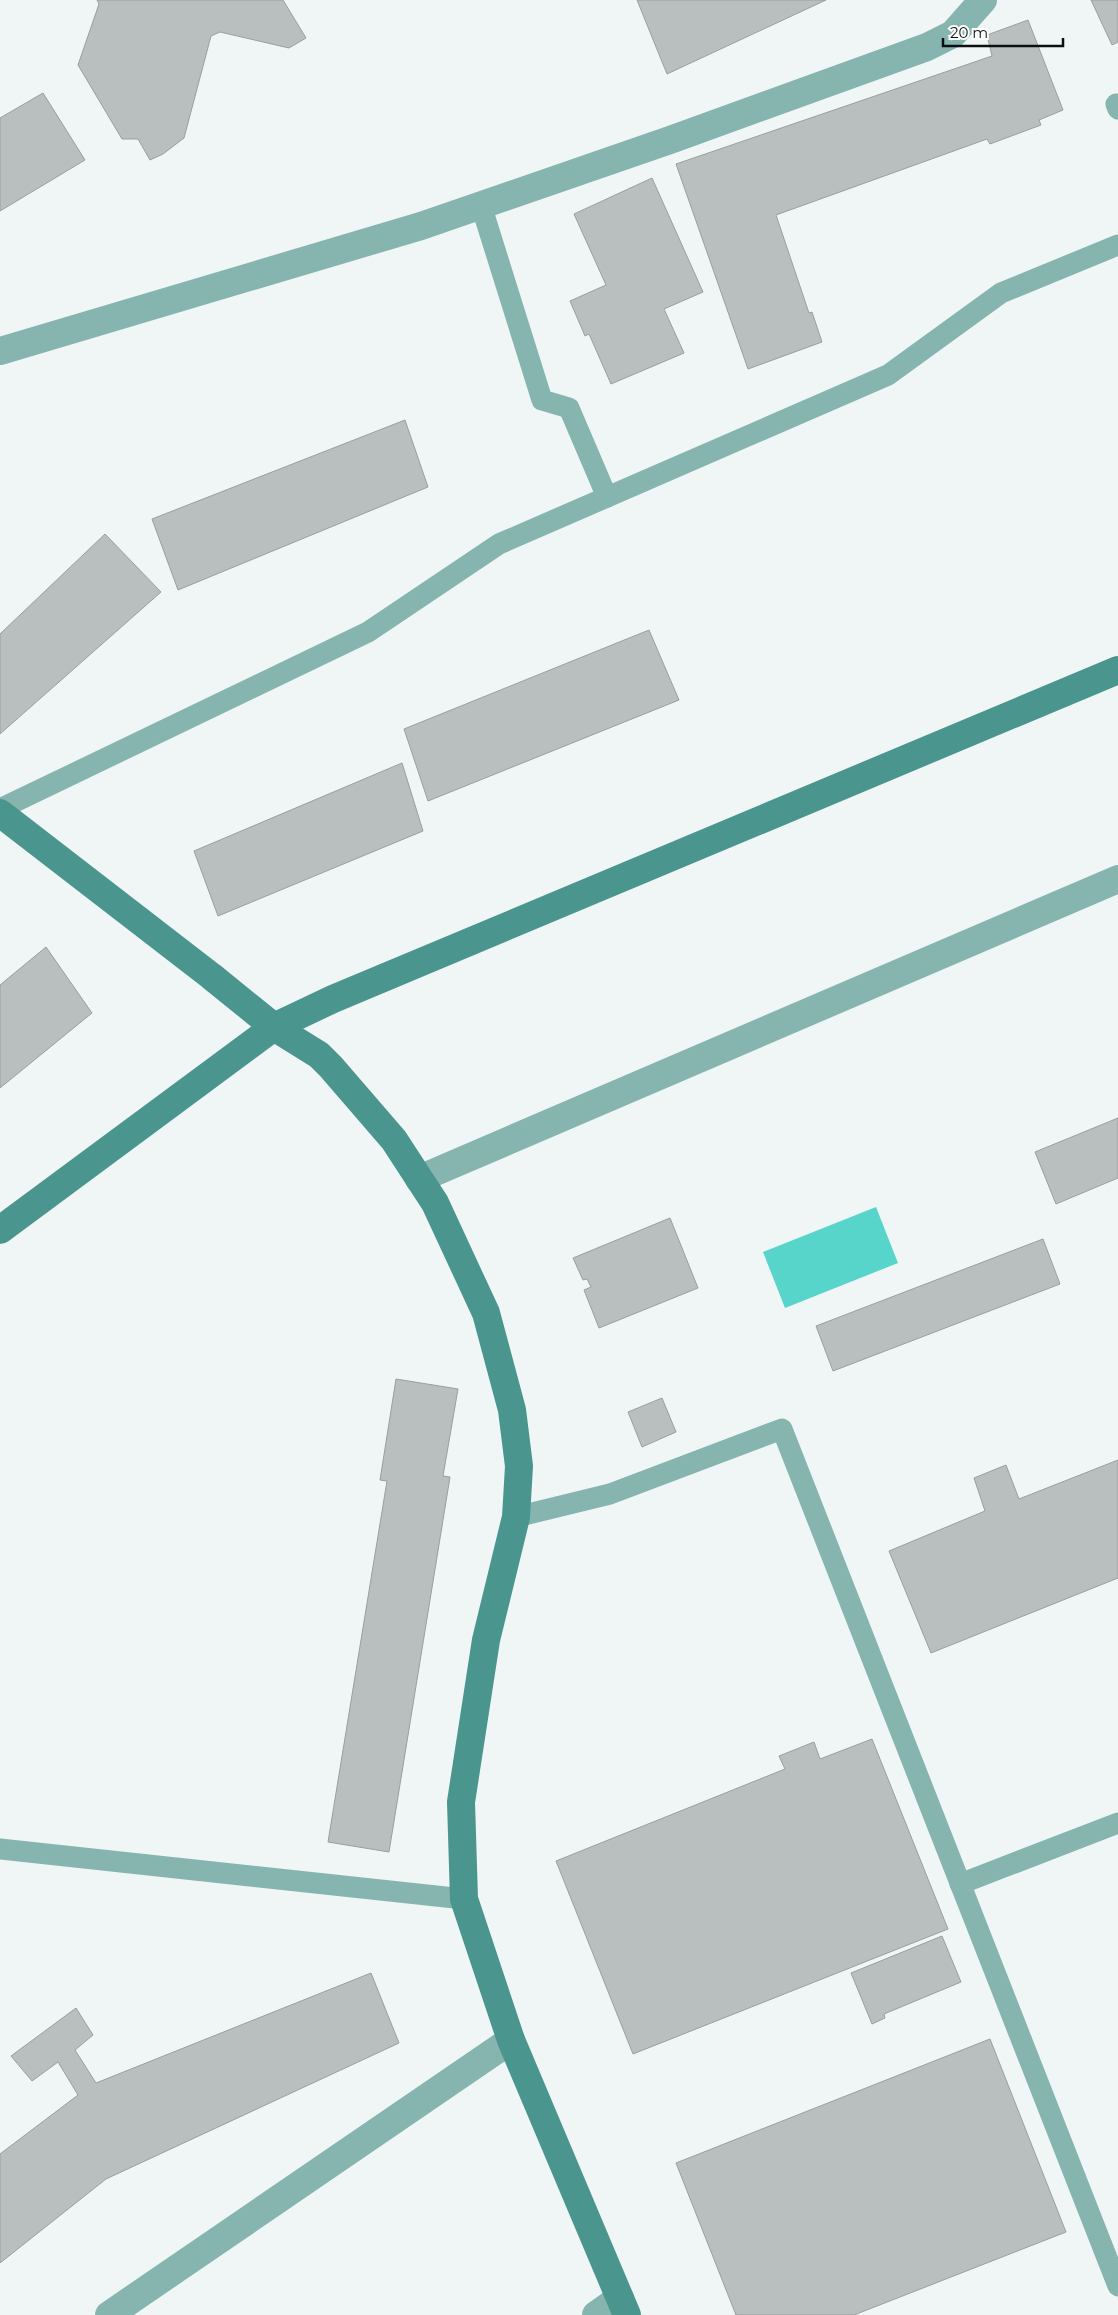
<svg xmlns="http://www.w3.org/2000/svg" width="1118" height="2315" font-family="Montserrat,sans-serif">
  <style>
    .water { fill: #58d5cb }
    .building { fill: #b9bfbf; stroke: #999f9e }
    .lines { fill: none; stroke-linecap: round; stroke-linejoin: round }
    .lane { stroke: #86b5b0; stroke-width: 21 }
    .street { stroke: #86b5b0; stroke-width: 28 }
    .secondary { stroke: #4a958e; stroke-width: 28 }
  </style>
  <rect width="100%" height="100%" fill="#eff6f5"/>
  <!-- water -->
  <path class="water" d="M876,1207L898,1263L785,1308L763,1252Z"/>
  <!-- building -->
  <g class="building">
    <path d="M97,0H283L306,38L289,48L220,32L211,36L184,138L163,154L150,160L138,139H122L78,65L99,4Z"/>
    <path d="M637,0H826L667,74Z"/>
    <path d="M1091,0H1118V42L1112,45Z"/>
    <path d="M1028,20L1063,110L1039,120L1041,125L990,144L987,139L776,215L809,313L812,312L822,342L748,369L676,164L992,56L987,35Z"/>
    <path d="M43,93L85,160L0,211V118Z"/>
    <path d="M652,178L703,292L664,309L684,353L611,384L589,334L585,336L570,301L606,285L574,214Z"/>
    <path d="M405,420L428,487L178,590L152,519Z"/>
    <path d="M105,534L161,592L0,734V634Z"/>
    <path d="M649,630L679,700L428,801L404,729Z"/>
    <path d="M402,763L423,831L218,916L194,851Z"/>
    <path d="M46,947L92,1013L0,1088V985Z"/>
    <path d="M1118,1118V1178L1056,1204L1035,1152Z"/>
    <path d="M670,1218L698,1288L599,1328L584,1290L591,1287L587,1279L583,1280L573,1258Z"/>
    <path d="M1043,1239L1060,1284L833,1371L816,1326Z"/>
    <path d="M396,1379L458,1389L443,1476L450,1477L389,1852L328,1842L387,1481L380,1480Z"/>
    <path d="M662,1398L676,1432L642,1447L628,1412Z"/>
    <path d="M1118,1460V1578L931,1653L889,1551L985,1511L974,1478L1006,1465L1019,1499Z"/>
    <path d="M872,1739L948,1929L633,2054L556,1861L785,1769L779,1756L814,1742L820,1759Z"/>
    <path d="M942,1936L961,1982L884,2014L885,2018L872,2024L851,1973Z"/>
    <path d="M371,1973L399,2043L106,2179L0,2263V2154L78,2095L58,2062L32,2081L11,2056L76,2008L93,2035L75,2050L96,2083Z"/>
    <path d="M990,2039L1066,2232L854,2315H736L676,2163Z"/>
  </g>
  <g class="lines">
    <!-- lane -->
    <g class="lane">
      <path d="M1116,104L1118,109"/>
      <path d="M481,205L542,400L569,408L607,497"/>
      <path d="M0,809L368,632L499,544L888,375L1001,293L1118,245"/>
      <path d="M516,1517L610,1494L782,1429L1118,2286"/>
      <path d="M0,1849L464,1899"/>
      <path d="M960,1884L1118,1823"/>
    </g>
    <!-- street -->
    <g class="street">
      <path d="M0,351L421,226L670,140L927,47L953,34L983,0"/>
      <path d="M419,1179L1118,879"/>
      <path d="M109,2315L511,2040"/>
      <path d="M596,2315L620,2298"/>
    </g>
    <!-- secondary -->
    <g class="secondary">
      <path d="M0,813L211,976L274,1027L319,1055L331,1067L394,1140L435,1203L486,1313L512,1410L519,1466L516,1517L486,1640L461,1802L464,1899L511,2040L627,2315"/>
      <path d="M0,1230L274,1027L333,999L1118,670"/>
    </g>
  </g>
  <!-- scale -->
  <path d="M943 38v8h120v-8" fill="none" stroke="#0e1010" stroke-width="2.5"/>
  <text x="950" y="38" font-size="15" fill="#0e1010" stroke="#ffffff" stroke-width="4" paint-order="stroke">20 m</text>
</svg>
